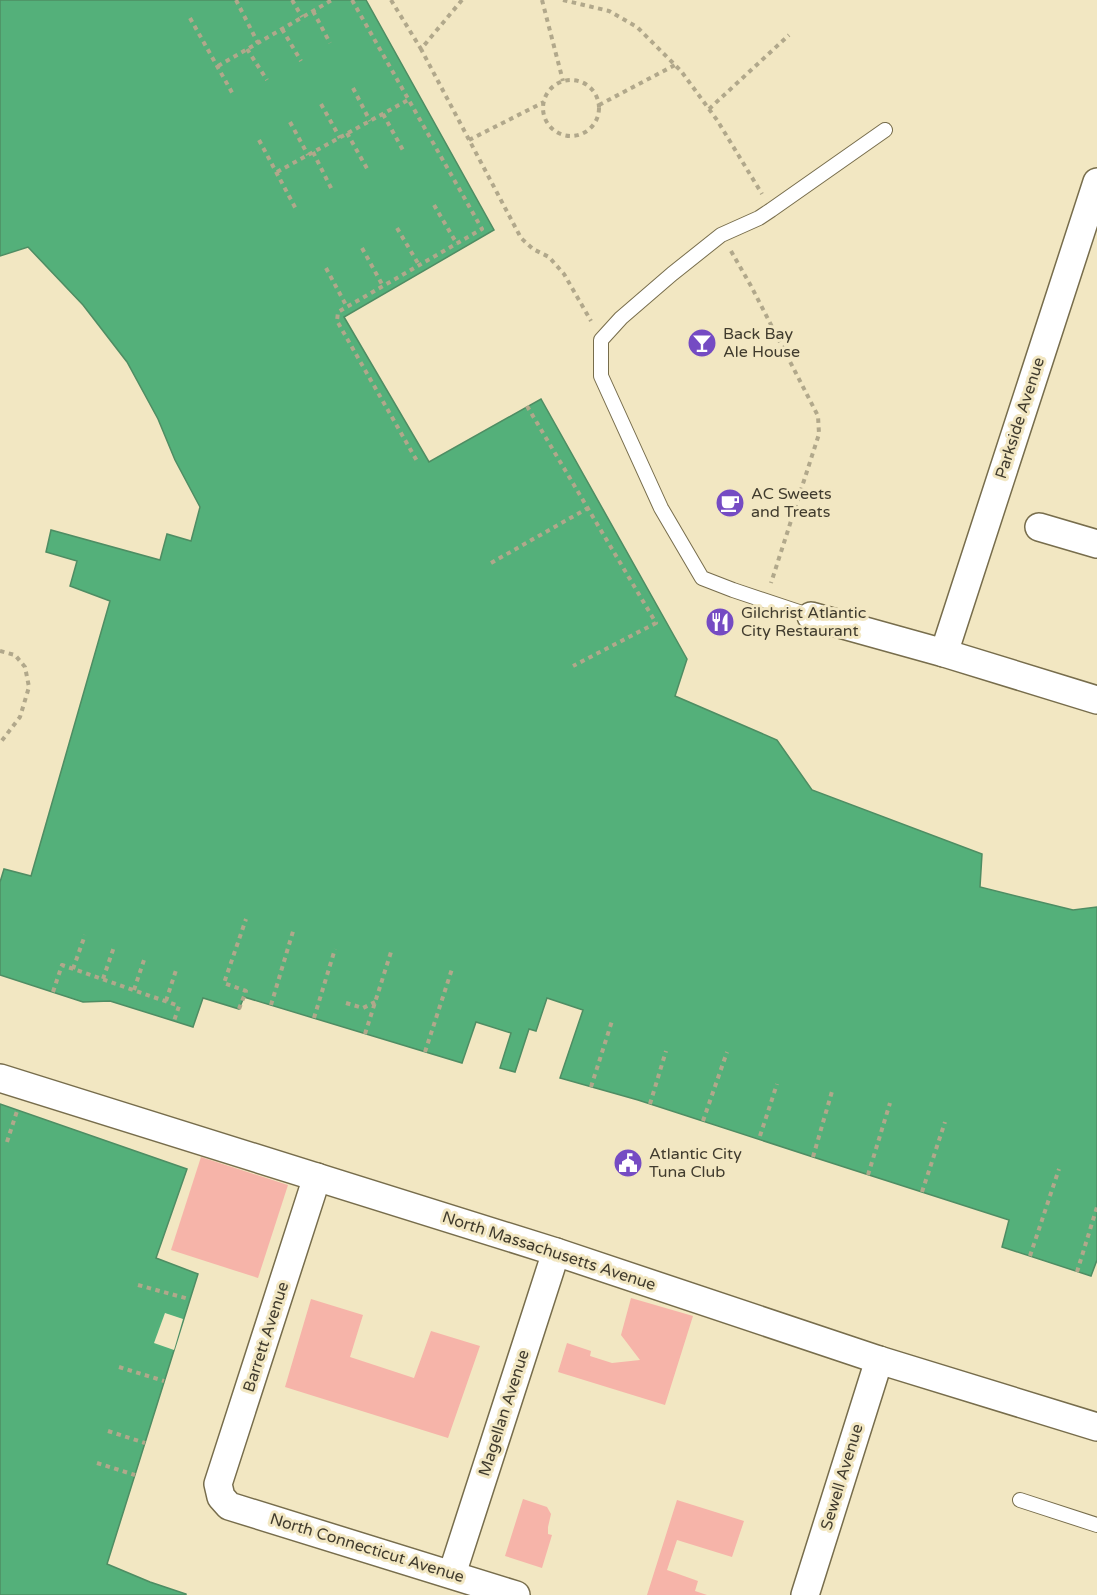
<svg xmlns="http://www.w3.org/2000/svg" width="1097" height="1595" font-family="'Varela Round',sans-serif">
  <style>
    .green { fill: #f6b4a9 }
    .water { fill: #54b07a; stroke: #4e8d63; stroke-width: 1.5 }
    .pier { fill: #f2e7c2 }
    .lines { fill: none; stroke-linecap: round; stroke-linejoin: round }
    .service-casing { stroke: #776d4c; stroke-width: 16 }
    .minor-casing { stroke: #776d4c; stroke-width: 30 }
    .path { stroke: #b1a88b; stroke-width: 4; stroke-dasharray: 4.5 4.5; stroke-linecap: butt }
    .service { stroke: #fff; stroke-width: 14 }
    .minor { stroke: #fff; stroke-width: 27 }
    .labels { text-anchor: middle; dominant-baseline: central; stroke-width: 6; stroke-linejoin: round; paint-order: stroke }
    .poi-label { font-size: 16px; fill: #413c2e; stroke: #f2e7c2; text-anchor: start }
    .street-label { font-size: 16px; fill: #413c2e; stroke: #f2e7c2 }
  </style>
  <rect width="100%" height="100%" fill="#f2e7c2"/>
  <!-- green -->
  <g class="green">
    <path d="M201,1157L288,1185L258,1278L171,1250Z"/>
    <path d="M631,1298L693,1316L665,1405L558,1372L567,1343L591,1351L590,1356L612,1363L640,1360L621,1335Z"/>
    <path d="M311,1299L363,1315L350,1357L414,1378L431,1331L480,1346L448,1438L285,1387Z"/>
    <path d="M523,1499L547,1507L551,1514L548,1527V1534L552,1535L542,1568L505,1556Z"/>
    <path d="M677,1500L744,1521L732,1557L677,1540L667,1570L698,1581L695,1591L707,1595H647Z"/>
  </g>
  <!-- water -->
  <g class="water">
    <path d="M0,0H366L494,230L344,317L429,462L541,399L687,659L675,696L777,740L812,790L982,854L980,887L1073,910L1097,907V1260L1091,1276L1002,1247L1009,1220L813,1157L638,1100L560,1078L583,1010L547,998L536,1031L529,1029L515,1072L500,1068L511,1033L476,1022L462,1063L244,997L239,1009L203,998L193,1027L110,1001L83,1002L0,975V882L4,869L31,876L110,601L70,586L77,561L46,552L51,530L160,560L167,534L191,541L200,507L175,460L158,419L127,362L83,305L28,247L0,256Z"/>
    <path d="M0,1104L187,1169L156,1258L198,1274L107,1564L150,1582L186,1594V1595H0Z"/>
  </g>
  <!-- pier -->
  <path class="pier" d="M165,1313L183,1319L174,1350L154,1343Z"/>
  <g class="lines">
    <!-- service casing -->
    <g class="service-casing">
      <g id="service">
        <path d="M811,616L733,590L702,578L661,508L601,376V340L621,318L672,274L721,235L759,218L771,210L885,130"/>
        <path d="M1020,1500L1097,1525"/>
      </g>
    </g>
    <!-- minor casing -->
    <g class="minor-casing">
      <g id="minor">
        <path d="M1039,527L1097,544"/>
        <path d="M811,616L944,653L1097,700"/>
        <path d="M944,653L1097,182"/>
        <path d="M0,1078L556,1252L879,1360L1097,1427"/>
        <path d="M317,1177L218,1484L221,1497L229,1506L516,1595"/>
        <path d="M452,1574L556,1252"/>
        <path d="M805,1595L879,1360"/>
      </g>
    </g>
    <!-- path -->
    <g class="path">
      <path d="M236,0L258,43"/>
      <path d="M292,0L302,17"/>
      <path d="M352,0L482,229L338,312L337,321L417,461"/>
      <path d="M391,0L421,49"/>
      <path d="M462,0L421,49L521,238L533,249L549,257L564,274L591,321"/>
      <path d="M542,0L563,81"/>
      <path d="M563,0L609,11L637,27L681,71L717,120L762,194"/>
      <path d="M313,11L330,43"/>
      <path d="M190,18L234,96"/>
      <path d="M282,29L301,61"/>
      <path d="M247,49L267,80"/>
      <path d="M218,66L332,0"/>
      <circle cx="571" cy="108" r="28"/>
      <path d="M353,88L370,121"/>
      <path d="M321,104L340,138"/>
      <path d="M599,105L675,65"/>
      <path d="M709,109L789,35"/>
      <path d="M383,114L404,152"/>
      <path d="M290,122L308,155"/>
      <path d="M347,133L369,172"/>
      <path d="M259,140L297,211"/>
      <path d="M469,140L544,102"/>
      <path d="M313,152L332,190"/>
      <path d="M277,172L408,100"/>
      <path d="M434,205L457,244"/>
      <path d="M397,228L419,265"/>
      <path d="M362,248L383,286"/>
      <path d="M731,251L751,286L818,416L819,434L771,583"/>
      <path d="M326,268L347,307"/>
      <path d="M527,406L656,623L573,666"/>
      <path d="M491,563L588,508"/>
      <path d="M0,651L15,655L25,667L29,687L20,717L0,743"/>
      <path d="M73,969L85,935"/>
      <path d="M103,979L114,947"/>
      <path d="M134,990L145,957"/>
      <path d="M53,992L62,965L179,1006L174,1021"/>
      <path d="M166,1001L177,967"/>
      <path d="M346,1003L363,1008L375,1002"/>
      <path d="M271,1005L294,928"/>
      <path d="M239,1009L246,991L224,983L246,919"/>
      <path d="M314,1018L335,949"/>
      <path d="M365,1034L391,952"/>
      <path d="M425,1052L452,969"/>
      <path d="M591,1087L612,1021"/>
      <path d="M650,1104L666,1051"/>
      <path d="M703,1121L727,1052"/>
      <path d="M760,1136L777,1084"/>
      <path d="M7,1142L17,1111"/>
      <path d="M813,1157L833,1088"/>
      <path d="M868,1175L890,1103"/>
      <path d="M922,1192L945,1122"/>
      <path d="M1030,1256L1059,1169"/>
      <path d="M1077,1272L1097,1207"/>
      <path d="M138,1285L189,1299"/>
      <path d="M119,1367L164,1381"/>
      <path d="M108,1431L145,1443"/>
      <path d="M97,1463L135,1475"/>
    </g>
    <!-- service -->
    <use href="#service" class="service"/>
    <!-- minor -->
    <use href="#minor" class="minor"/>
  </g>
  <!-- icons -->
  <defs>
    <g id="bar-disc" transform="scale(1.5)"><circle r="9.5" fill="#754bc3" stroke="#f2e7c2"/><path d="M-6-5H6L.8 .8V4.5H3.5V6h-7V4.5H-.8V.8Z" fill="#fff"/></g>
    <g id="cafe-disc" transform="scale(1.5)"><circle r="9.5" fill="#754bc3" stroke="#f2e7c2"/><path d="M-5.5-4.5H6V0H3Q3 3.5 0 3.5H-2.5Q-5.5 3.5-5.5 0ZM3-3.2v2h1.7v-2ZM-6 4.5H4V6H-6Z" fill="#fff"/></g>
    <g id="restaurant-disc" transform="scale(1.5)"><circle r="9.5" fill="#754bc3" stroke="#f2e7c2"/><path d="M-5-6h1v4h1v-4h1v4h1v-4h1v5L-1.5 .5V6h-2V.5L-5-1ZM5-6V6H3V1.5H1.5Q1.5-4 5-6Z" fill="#fff"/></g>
    <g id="civic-disc" transform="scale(1.5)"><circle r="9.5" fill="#754bc3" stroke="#f2e7c2"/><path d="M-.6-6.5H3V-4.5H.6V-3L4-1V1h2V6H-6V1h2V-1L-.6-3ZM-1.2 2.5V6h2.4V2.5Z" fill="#fff"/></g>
  </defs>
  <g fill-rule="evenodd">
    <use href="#bar-disc" x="702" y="343"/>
    <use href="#cafe-disc" x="730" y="503"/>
    <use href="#restaurant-disc" x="720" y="622"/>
    <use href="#civic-disc" x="628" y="1163"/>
  </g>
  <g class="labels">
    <!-- poi labels -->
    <g class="poi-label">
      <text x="723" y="334">Back Bay<tspan x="723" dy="18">Ale House</tspan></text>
      <text x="751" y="494">AC Sweets<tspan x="751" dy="18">and Treats</tspan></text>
      <text x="741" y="613">Gilchrist Atlantic<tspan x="741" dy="18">City Restaurant</tspan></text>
      <text x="649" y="1154">Atlantic City<tspan x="649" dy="18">Tuna Club</tspan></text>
    </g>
    <!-- street labels -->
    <g class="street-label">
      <text transform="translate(1020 418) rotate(-72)">Parkside Avenue</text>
      <text transform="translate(549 1251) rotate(18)">North Massachusetts Avenue</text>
      <text transform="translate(266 1337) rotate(-72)">Barrett Avenue</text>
      <text transform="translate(504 1413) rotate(-72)">Magellan Avenue</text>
      <text transform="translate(842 1477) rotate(-73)">Sewell Avenue</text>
      <text transform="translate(367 1548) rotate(17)">North Connecticut Avenue</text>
    </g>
  </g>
</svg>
